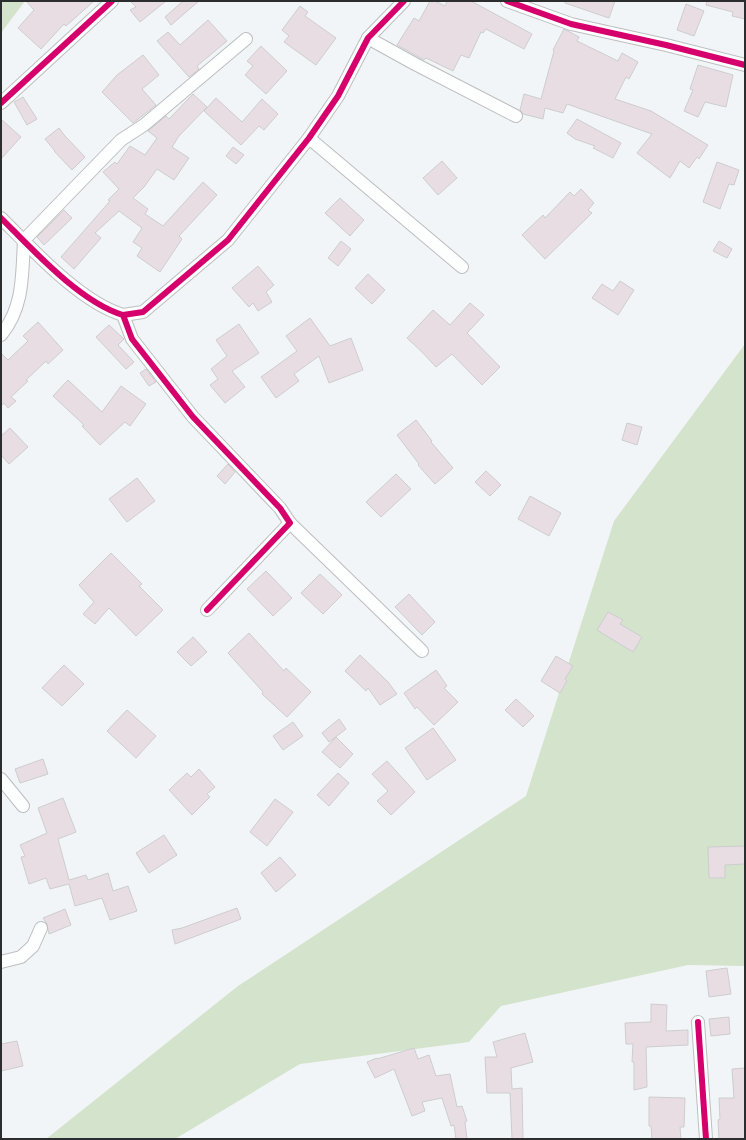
<svg xmlns="http://www.w3.org/2000/svg" width="746" height="1140" font-family="'Varela Round',sans-serif">
  <style>
    .green { fill: #d4e3cb }
    .building { fill: #e8dde3; stroke: #cdcdcf }
    .lines { fill: none; stroke-linecap: round; stroke-linejoin: round }
    .minor-casing { stroke: #bcbec0; stroke-width: 14 }
    .minor { stroke: #fdfefe; stroke-width: 12 }
    .cycleway-casing { stroke: #fff; stroke-width: 8 }
    .cycleway { stroke: #d6006c; stroke-width: 6 }
  </style>
  <rect width="100%" height="100%" fill="#f2f5f8"/>
  <!-- green -->
  <g class="green">
    <path d="M1,1H25L1,33Z"/>
    <path d="M745,344V966L688,965L501,1006L469,1042L300,1064L175,1139H46L238,986L526,796L614,521Z"/>
  </g>
  <!-- building -->
  <g class="building">
    <path d="M26,1H94L66,26L64,24L41,49L18,28L34,10Z"/>
    <path d="M130,1H166L140,22L130,10L136,7Z"/>
    <path d="M183,1H199L171,25L165,17Z"/>
    <path d="M430,1H435L445,6L447,1H471L532,34L524,49L486,29L483,33L481,32L469,58L461,55L453,71L426,58L424,60L397,45L414,18L419,21Z"/>
    <path d="M565,1H615L609,18L565,3Z"/>
    <path d="M707,1H745V19L732,16L733,12L706,5Z"/>
    <path d="M686,4L704,11L694,36L677,30Z"/>
    <path d="M300,6L308,12L305,16L336,38L316,65L284,42L289,36L282,30Z"/>
    <path d="M208,20L227,41L197,66L199,69L189,77L157,41L168,32L180,45Z"/>
    <path d="M564,29L579,37L577,41L618,61L622,53L638,62L629,79L626,77L615,99L651,111L708,145L699,159L697,157L689,168L680,161L670,178L637,153L652,134L567,104L563,113L545,108L543,119L523,114L520,110L524,94L541,99L554,51L553,50Z"/>
    <path d="M261,46L287,71L266,94L245,75L253,66L247,61Z"/>
    <path d="M143,55L159,75L142,89L156,105L133,123L102,92L117,75Z"/>
    <path d="M698,65L733,75L726,107L705,102L698,117L684,111L693,90L690,89Z"/>
    <path d="M193,94L207,107L179,136L172,147L189,158L174,180L157,169L144,187L133,198L148,209L145,214L163,226L203,182L217,195L179,236L182,239L160,272L137,256L142,248L133,242L142,228L119,211L95,233L101,238L74,269L61,257L110,201L108,200L119,189L103,172L115,162L117,164L130,146L145,155L157,138L148,131L166,116L169,119Z"/>
    <path d="M23,97L37,119L27,125L14,102Z"/>
    <path d="M216,98L242,122L262,99L278,114L264,130L259,126L241,145L204,111Z"/>
    <path d="M1,119L21,137L1,159Z"/>
    <path d="M577,119L621,143L613,158L593,148L595,146L575,139L567,133Z"/>
    <path d="M59,128L65,136L85,157L72,170L54,151H55L45,139Z"/>
    <path d="M233,147L244,155L236,164L226,156Z"/>
    <path d="M442,161L457,178L438,195L423,178Z"/>
    <path d="M717,162L739,170L734,185L729,184L720,209L703,202Z"/>
    <path d="M581,189L594,203L588,210L592,213L545,259L522,235L543,215L545,218L570,192L574,196Z"/>
    <path d="M340,198L364,220L350,236L325,213Z"/>
    <path d="M64,210L72,218L44,245L37,237Z"/>
    <path d="M341,241L351,249L338,266L328,258Z"/>
    <path d="M719,241L732,249L727,258L713,251Z"/>
    <path d="M258,266L274,285L266,292L272,302L258,311L253,303L249,307L232,288Z"/>
    <path d="M368,274L385,290L372,304L355,288Z"/>
    <path d="M620,281L634,290L618,315L592,298L602,284L613,291Z"/>
    <path d="M470,303L484,315L467,333L500,367L482,385L452,354L436,367L422,352L407,338L433,310L450,325Z"/>
    <path d="M310,318L330,346L351,338L363,370L329,383L319,356L294,374L299,381L276,398L261,377L297,351L286,336Z"/>
    <path d="M38,322L63,350L48,364L46,361L26,380L28,381L11,397L16,401L8,408L4,403L1,406V353L8,360L28,341L23,336Z"/>
    <path d="M239,324L259,353L232,371L245,387L225,403L210,385L218,379L211,369L227,356L216,340Z"/>
    <path d="M109,325L124,339L118,345L134,362L126,369L96,337Z"/>
    <path d="M146,369L156,382L149,386L140,373Z"/>
    <path d="M68,380L102,412L121,386L146,404L130,426L125,422L100,445L82,426L84,425L53,396Z"/>
    <path d="M416,420L432,441L431,442L453,468L435,484L418,465L419,464L397,435Z"/>
    <path d="M627,423L642,427L637,445L622,440Z"/>
    <path d="M10,428L28,447L9,464L1,455V436Z"/>
    <path d="M228,464L235,472L225,484L217,476Z"/>
    <path d="M486,471L501,485L490,496L475,482Z"/>
    <path d="M396,474L411,489L381,517L366,502Z"/>
    <path d="M137,478L155,501L127,522L109,499Z"/>
    <path d="M530,496L561,513L549,536L518,519Z"/>
    <path d="M111,553L142,584L139,586L163,610L136,636L109,608L95,624L83,614L94,602L79,585Z"/>
    <path d="M266,571L292,598L273,616L247,589Z"/>
    <path d="M320,574L342,595L323,614L301,593Z"/>
    <path d="M409,594L435,622L422,635L395,607Z"/>
    <path d="M608,612L623,620L620,624L642,637L633,652L597,630Z"/>
    <path d="M249,633L284,671L286,668L311,692L287,717L262,694L263,692L228,653Z"/>
    <path d="M193,637L207,652L191,666L177,652Z"/>
    <path d="M360,655L388,682L397,694L380,705L368,688L366,691L345,671Z"/>
    <path d="M556,656L573,666L565,679L567,681L560,693L541,681Z"/>
    <path d="M64,665L84,684L62,706L42,688Z"/>
    <path d="M436,670L447,686L444,688L458,702L434,725L417,707L415,709L404,693Z"/>
    <path d="M516,699L534,716L523,727L505,710Z"/>
    <path d="M127,710L156,736L136,758L107,731Z"/>
    <path d="M339,719L346,729L329,742L322,733Z"/>
    <path d="M293,722L303,736L283,750L273,736Z"/>
    <path d="M433,728L456,760L427,780L405,748Z"/>
    <path d="M336,737L353,754L340,768L322,752Z"/>
    <path d="M43,759L48,774L20,783L15,769Z"/>
    <path d="M387,761L415,792L391,815L377,801L388,791L372,774Z"/>
    <path d="M199,769L215,787L207,794L210,797L192,815L169,790L187,773L191,777Z"/>
    <path d="M338,773L349,783L329,806L317,795Z"/>
    <path d="M63,798L76,832L58,839L69,880L86,875L88,880L108,873L113,891L128,886L137,911L110,920L102,898L75,906L69,884L50,889L46,878L29,884L21,857L25,856L20,845L47,833L38,808Z"/>
    <path d="M275,799L293,812L267,846L250,832Z"/>
    <path d="M164,835L177,855L149,873L136,853Z"/>
    <path d="M745,846V864L725,865V878H709L708,847Z"/>
    <path d="M280,857L296,875L276,892L261,873Z"/>
    <path d="M237,908L241,919L175,944L172,930L182,928Z"/>
    <path d="M65,909L71,925L49,934L47,924L43,918Z"/>
    <path d="M727,968L731,994L709,997L706,971Z"/>
    <path d="M651,1004L667,1005L666,1031L688,1030V1045L646,1047L647,1087L634,1090V1062H632L633,1044H626L625,1023L651,1022Z"/>
    <path d="M729,1017L730,1034L711,1036L709,1019Z"/>
    <path d="M525,1033L533,1062L511,1068L512,1089L522,1088L523,1139H512L510,1093H487L485,1057H497L493,1042Z"/>
    <path d="M17,1041L23,1066L1,1071V1044Z"/>
    <path d="M414,1048L418,1059L429,1055L436,1076L450,1074L457,1107L462,1106L467,1121L465,1122L467,1139H456L454,1125L451,1126L442,1098L422,1102L425,1111L412,1116L394,1069L375,1078L367,1062L377,1058V1059Z"/>
    <path d="M745,1068V1139H719L718,1120L720,1119L719,1098H734L732,1069Z"/>
    <path d="M649,1097L685,1098L684,1127H680L681,1139H652L651,1126H649Z"/>
  </g>
  <g class="lines">
    <!-- minor casing -->
    <g class="minor-casing">
      <g id="minor">
        <path d="M507,1L571,24L666,45L745,65"/>
        <path d="M368,38L415,64L516,116"/>
        <path d="M1,103L112,1"/>
        <path d="M309,138L462,267"/>
        <path d="M1,218C33,250 80,302 123,315L132,339L193,417L280,508L290,523L207,610"/>
        <path d="M123,315L143,312L228,240L309,138L338,96L368,38L404,1"/>
        <path d="M1,335C24,307 22,275 24,240L121,140L144,125L246,39"/>
        <path d="M290,523L422,651"/>
        <path d="M1,779L23,806"/>
        <path d="M1,962L21,957L33,946L41,928"/>
        <path d="M698,1022L706,1139"/>
      </g>
    </g>
    <!-- minor -->
    <use href="#minor" class="minor"/>
    <!-- cycleway casing -->
    <g class="cycleway-casing">
      <g id="cycleway">
        <path d="M507,1L571,24L666,45L745,65"/>
        <path d="M1,103L112,1"/>
        <path d="M1,218C33,250 80,302 123,315L132,339L193,417L280,508L290,523L207,610"/>
        <path d="M123,315L143,312L228,240L309,138L338,96L368,38L404,1"/>
        <path d="M698,1022L706,1139"/>
      </g>
    </g>
    <!-- cycleway -->
    <use href="#cycleway" class="cycleway"/>
  </g>
  <!-- border -->
  <rect width="746" height="1140" fill="none" stroke="#2b2d2f" stroke-width="4"/>
</svg>
